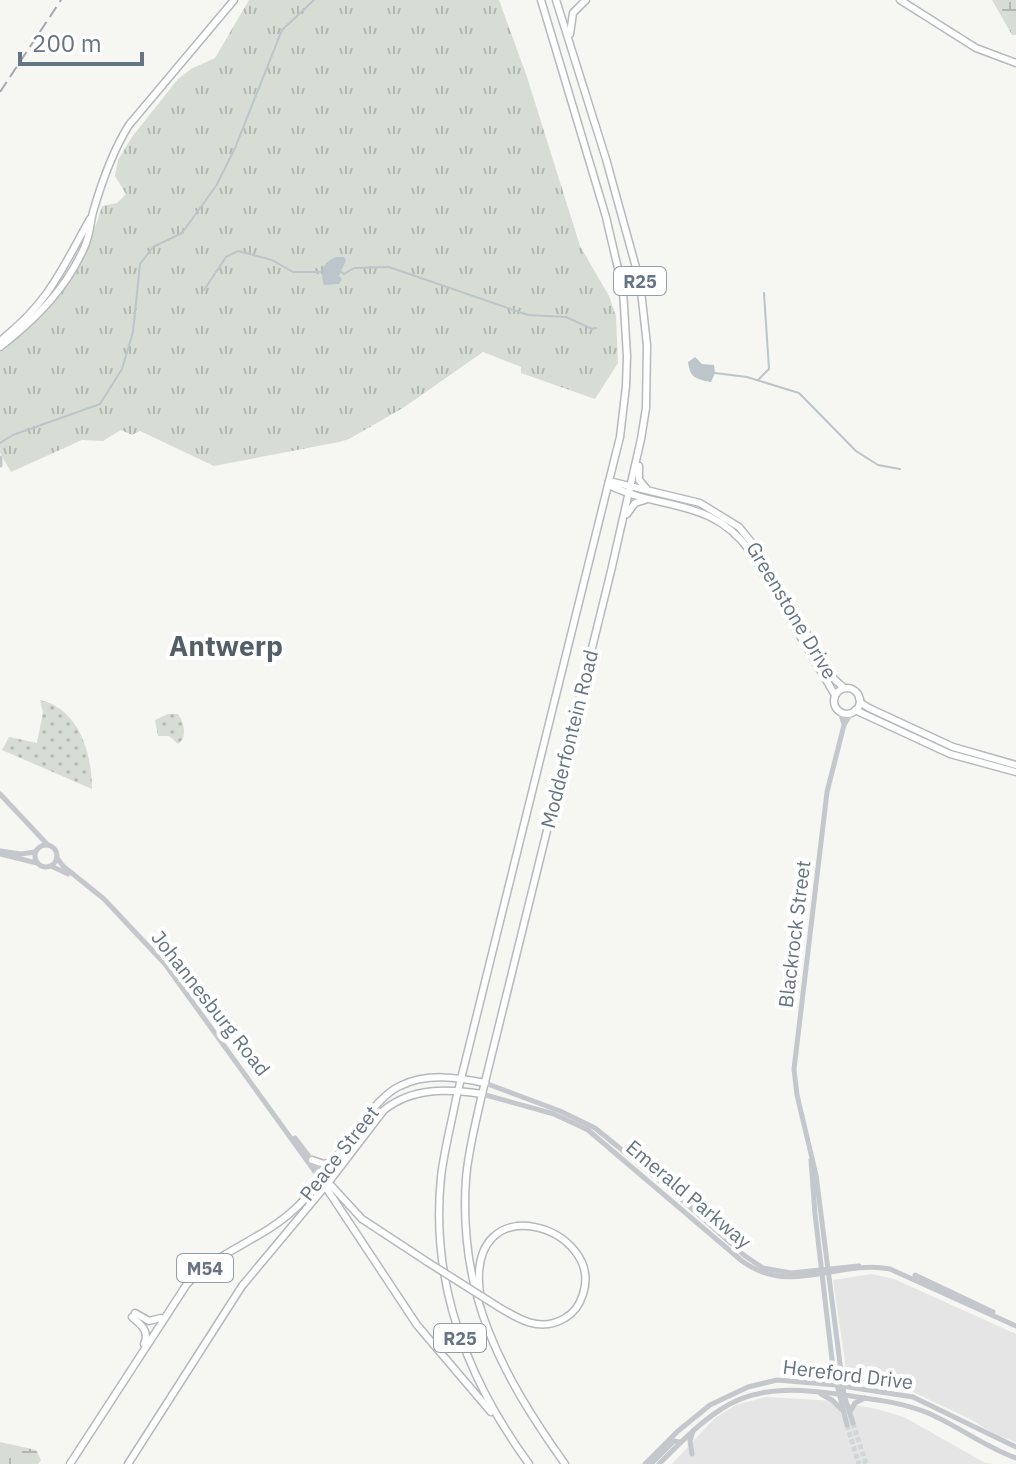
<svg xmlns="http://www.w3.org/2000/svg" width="1016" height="1464" font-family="'IBM Plex Sans',sans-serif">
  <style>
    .built { fill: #e4e5e4 }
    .grass { fill: url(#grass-tufts) }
    .wetland { fill: url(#wetland-marsh) }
    .park { fill: url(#park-dots) }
    .water { fill: #bbc5ca }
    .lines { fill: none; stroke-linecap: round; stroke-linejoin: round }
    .stream { stroke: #bbc5ca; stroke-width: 2 }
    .minor-tunnel { stroke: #d2d6d7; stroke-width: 5; stroke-dasharray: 5 2.5; stroke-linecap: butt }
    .major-casing { stroke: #b5b9bd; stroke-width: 9 }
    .minor { stroke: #c4c7cb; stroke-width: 5 }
    .major { stroke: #fff; stroke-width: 6 }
    .rail { stroke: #a3a8ae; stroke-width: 2; stroke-dasharray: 12 6; stroke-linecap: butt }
    .major-bridge-casing { stroke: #b5b9bd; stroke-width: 9; stroke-linecap: butt }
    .major-bridge { stroke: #fff; stroke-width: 6 }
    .labels { text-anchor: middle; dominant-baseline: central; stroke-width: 8; stroke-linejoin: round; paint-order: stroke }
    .shield { fill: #fff; stroke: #949ea8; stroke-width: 2 }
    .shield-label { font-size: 18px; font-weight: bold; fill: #667483 }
    .street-label { font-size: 20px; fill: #667483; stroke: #fff }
    .district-label { font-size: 28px; font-weight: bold; fill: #545e69; stroke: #fff }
  </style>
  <defs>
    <pattern id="grass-tufts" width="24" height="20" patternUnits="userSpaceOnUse" patternTransform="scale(2)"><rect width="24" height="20" fill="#d7ddd4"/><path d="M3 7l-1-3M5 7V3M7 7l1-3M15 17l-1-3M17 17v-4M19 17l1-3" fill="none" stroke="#b2b8b1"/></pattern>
    <pattern id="wetland-marsh" width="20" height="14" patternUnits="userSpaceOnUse" patternTransform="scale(2)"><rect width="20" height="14" fill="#d7ddd4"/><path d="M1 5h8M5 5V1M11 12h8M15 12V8" fill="none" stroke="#b2b8b1"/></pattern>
    <pattern id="park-dots" width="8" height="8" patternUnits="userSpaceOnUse" patternTransform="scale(2)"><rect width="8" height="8" fill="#d7ddd4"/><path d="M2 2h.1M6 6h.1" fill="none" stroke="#b2b8b1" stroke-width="1.8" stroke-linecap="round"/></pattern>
  </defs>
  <rect width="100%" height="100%" fill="#f6f6f3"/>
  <!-- built -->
  <g class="built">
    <path d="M872,1274L894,1279L1016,1334V1442L996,1435L972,1420L913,1392L848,1382L833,1280Z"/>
    <path d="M766,1397L835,1401L877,1409L904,1417L985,1463L994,1464H672L714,1419L736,1405Z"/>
  </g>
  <!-- grass -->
  <path class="grass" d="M249,0H499L527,77L580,246L609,296L616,316L618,363L595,399L521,373V367L483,352L403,408L349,439L339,442L214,466L140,431L132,435L121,430L103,441L82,440L11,472L0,453V351C52,309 83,271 102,206L117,203L126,194L115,176L118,160L132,137L178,79L191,69L215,58Z"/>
  <!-- wetland -->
  <g class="wetland">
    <path d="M992,0H1016V35H1012Z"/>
    <path d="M0,1442L36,1450L41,1460L38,1464H0Z"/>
  </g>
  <!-- park -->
  <g class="park">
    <path d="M40,700C79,709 92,753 92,789L2,750L9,737L37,743L43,712Z"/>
    <path d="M168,714H178C184,723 188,737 178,744L169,736H158L155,720Z"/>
  </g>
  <!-- water -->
  <g class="water">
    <path d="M336,257H344L346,260L339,276L342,279L339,284L324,285C320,271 322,263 336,257Z"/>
    <path d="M695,357L702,364L714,365L715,373L711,382C696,379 690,378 688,362Z"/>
  </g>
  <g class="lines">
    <!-- stream -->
    <g class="stream">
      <path d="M340,271L344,274L354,268L389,267L528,315L566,317L592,329L596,328"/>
      <path d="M204,290L226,257L238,251L272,260L293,272H321"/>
      <path d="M715,373L747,377L799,393L856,451L878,465L900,469"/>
      <path d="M758,380L769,369L764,293"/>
      <path d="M0,443L13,435L100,404L122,369L133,332L140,264L153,247L182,233L216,186L235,148L282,30L314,0"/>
    </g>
    <!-- minor-tunnel -->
    <g class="minor-tunnel">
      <path d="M853,1423L866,1464"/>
      <path d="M847,1425L859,1464"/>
    </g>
    <!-- major casing -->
    <g class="major-casing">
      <g id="major">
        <path d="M556,0L606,159L640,282L647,345L646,408L641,439L611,571L482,1094C476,1122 468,1151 466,1179C458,1294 501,1374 565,1464"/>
        <path d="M900,0L976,48L1016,63"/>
        <path d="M570,34L573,13L586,0"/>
        <path d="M0,341C50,301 60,272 90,219"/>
        <path d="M0,347C35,320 66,289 84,248C90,236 90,224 93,212C102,181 112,152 129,125L234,0"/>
        <path d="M639,466V480L646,488"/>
        <path d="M609,481L700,503L739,527L756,548L833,678L844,688"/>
        <path d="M609,485C661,511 711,497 750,551L835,695"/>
        <path d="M627,514L635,503L645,500"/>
        <circle cx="847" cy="701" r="13"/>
        <path d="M859,698L861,703L869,708L953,747L1016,765"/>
        <path d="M855,710L950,754L1016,772"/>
        <path d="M312,1160L324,1164L335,1162"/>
        <path d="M327,1181L362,1219L429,1263"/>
        <path d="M325,1186L417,1325L491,1412"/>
        <path d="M480,1294C465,1182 605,1227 583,1294C580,1304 574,1313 565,1318C540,1333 518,1319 497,1306"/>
        <path d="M135,1313L149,1321L161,1318"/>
        <path d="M132,1317C141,1325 150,1331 144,1344"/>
        <path d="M70,1464L187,1284C218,1251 264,1239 297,1207C327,1179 368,1100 400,1086C426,1073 457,1077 485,1083"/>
        <path d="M128,1464L242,1286L328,1183L384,1110C413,1087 447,1089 482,1094"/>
        <path d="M529,1464C467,1379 430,1284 441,1177C444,1151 451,1125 456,1099L609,481L620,437L626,386L627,356L623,290L606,217L541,0"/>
      </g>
    </g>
    <!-- minor -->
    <g class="minor">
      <path d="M0,458V465"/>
      <path d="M840,712L844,724"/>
      <path d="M851,713L844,725L827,792L794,1069L797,1095L816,1175L844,1395L853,1423"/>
      <path d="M0,794L47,844"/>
      <circle cx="46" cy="856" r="11"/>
      <path d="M0,851L21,854L35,852"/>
      <path d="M0,854L37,863"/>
      <path d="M57,858L63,866L104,899L165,964L321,1180"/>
      <path d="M51,866L68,874"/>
      <path d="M485,1083L560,1111L595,1128L670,1189L745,1256L763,1268L791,1273L859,1266"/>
      <path d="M482,1094L554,1114L588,1130L742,1261C791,1297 838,1259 890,1269L1016,1326"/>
      <path d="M295,1138L324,1176"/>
      <path d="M811,1160L815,1214L833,1368L847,1425"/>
      <path d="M915,1275L993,1312"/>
      <path d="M821,1394L832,1400L841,1409"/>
      <path d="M850,1412L855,1403L865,1398"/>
      <path d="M692,1454L690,1441L693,1431"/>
      <path d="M645,1464L678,1431L710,1405L748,1387L777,1380L836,1385L913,1397L1016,1447"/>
      <path d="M651,1464L674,1441L680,1442"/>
      <path d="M659,1464C725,1397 748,1381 844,1395C872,1399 901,1402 928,1413C958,1426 985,1447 1016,1458"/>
    </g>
    <!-- major -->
    <use href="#major" class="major"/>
    <!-- rail -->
    <path class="rail" d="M0,92L61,0"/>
    <!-- major-bridge casing -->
    <g class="major-bridge-casing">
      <path id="major-bridge" d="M429,1263L497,1306"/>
    </g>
    <!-- major-bridge -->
    <use href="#major-bridge" class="major-bridge"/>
  </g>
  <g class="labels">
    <!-- shield labels -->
    <g class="shield">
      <rect x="614" y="267" width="52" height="28" rx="6"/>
      <rect x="177" y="1254" width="56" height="28" rx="6"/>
      <rect x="434" y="1324" width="52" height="28" rx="6"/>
    </g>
    <g class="shield-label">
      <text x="640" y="281">R25</text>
      <text x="205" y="1268">M54</text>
      <text x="460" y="1338">R25</text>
    </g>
    <!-- street labels -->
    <g class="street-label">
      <text transform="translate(792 610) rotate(59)">Greenstone Drive</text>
      <text transform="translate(569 739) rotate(-76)">Modderfontein Road</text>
      <text transform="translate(794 934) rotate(-83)">Blackrock Street</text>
      <text transform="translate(211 1003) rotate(52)">Johannesburg Road</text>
      <text transform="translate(339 1153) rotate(-52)">Peace Street</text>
      <text transform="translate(689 1194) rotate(40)">Emerald Parkway</text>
      <text transform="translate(848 1374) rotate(7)">Hereford Drive</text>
    </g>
    <!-- district labels -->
    <g class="district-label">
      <text x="226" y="645">Antwerp</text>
    </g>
  </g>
  <!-- scale -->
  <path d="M20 52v12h122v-12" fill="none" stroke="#667483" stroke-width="4"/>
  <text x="32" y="52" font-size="24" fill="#667483" stroke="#ffffff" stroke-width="6" paint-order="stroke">200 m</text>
</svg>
